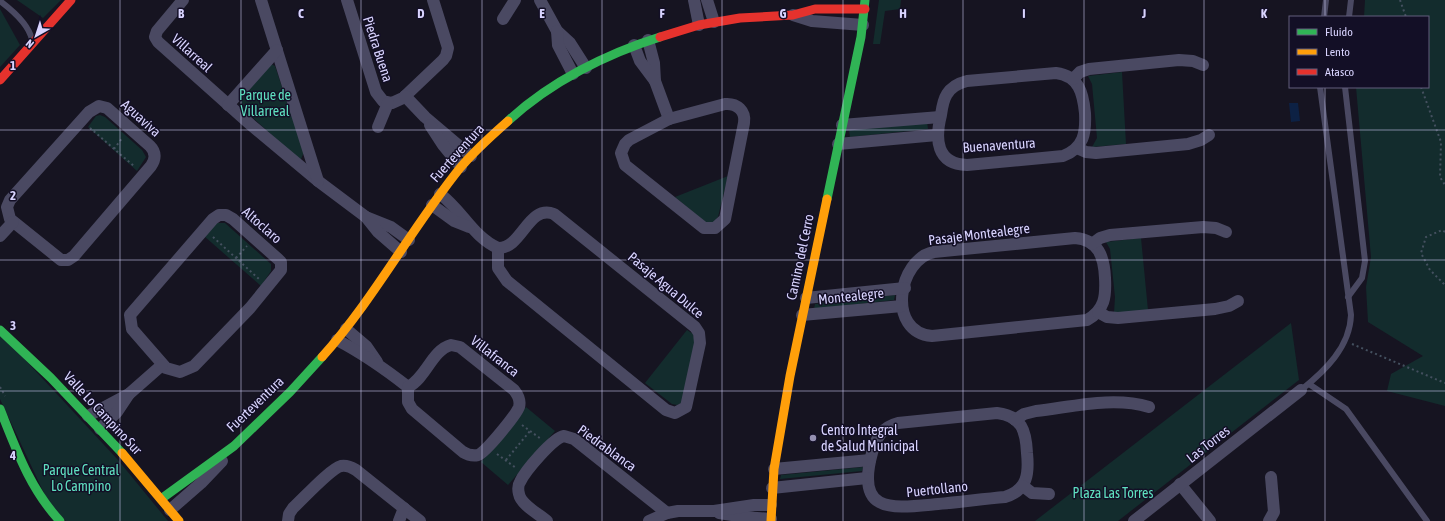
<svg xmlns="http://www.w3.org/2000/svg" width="1445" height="521" font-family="'Asap Condensed',sans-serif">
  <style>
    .green { fill: #132c2d }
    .water { fill: #0d2144 }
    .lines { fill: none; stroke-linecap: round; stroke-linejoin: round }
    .path { stroke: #44505f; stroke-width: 2; stroke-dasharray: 2 3; stroke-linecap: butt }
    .lane { stroke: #4a4962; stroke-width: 6 }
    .street { stroke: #4a4962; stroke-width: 12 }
    .fast { stroke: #30b455; stroke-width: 9 }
    .slow { stroke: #ff9f0a; stroke-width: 9 }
    .jam { stroke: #e5322d; stroke-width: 9 }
    .grid { fill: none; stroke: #d9d4ff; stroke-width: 1; stroke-opacity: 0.55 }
    .poi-dot { fill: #9591b1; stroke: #130f26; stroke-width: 1.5 }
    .labels { text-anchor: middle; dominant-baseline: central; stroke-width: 3; stroke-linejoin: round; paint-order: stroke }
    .street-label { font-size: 14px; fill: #d9d4ff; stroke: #130f26 }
    .park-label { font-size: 14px; fill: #5fe0c0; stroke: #130f26 }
    .poi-label { font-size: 14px; fill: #d9d4ff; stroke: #130f26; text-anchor: start }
    .grid-label { font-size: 13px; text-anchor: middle; font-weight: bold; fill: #d9d4ff; stroke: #130f26; stroke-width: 3; stroke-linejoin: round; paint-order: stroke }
  </style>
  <rect width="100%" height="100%" fill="#161421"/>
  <!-- green -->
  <g class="green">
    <path d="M17,0H61L43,18Z"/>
    <path d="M879,0H901L900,9L885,11L880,44H873Z"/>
    <path d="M1365,0H1445V406L1387,391L1391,374L1423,356L1368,322L1366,287L1371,257L1356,87H1428V17H1364Z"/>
    <path d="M0,9L20,45L0,67Z"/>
    <path d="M271,64L275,66L304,152L301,159H298L240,106L241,99Z"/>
    <path d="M1122,72L1126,144L1092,147L1097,138L1092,84L1088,76Z"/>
    <path d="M100,115L105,117L142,150L146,157L137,171L88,127L96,116Z"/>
    <path d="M927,121L928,129L850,137L849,130Z"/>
    <path d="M728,176L718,217L712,224L706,223L675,197Z"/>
    <path d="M217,223H225L271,264V271L261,286L204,236Z"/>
    <path d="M1141,238L1148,310L1114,313L1115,297L1110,249L1106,242Z"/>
    <path d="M895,295L894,300L814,309L815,304Z"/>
    <path d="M1291,323L1299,380L1118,521H1035Z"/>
    <path d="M687,330L693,334L695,341L682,403L677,405L672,404L645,383Z"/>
    <path d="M0,336L17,351L118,460L168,521H66L50,506L0,399Z"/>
    <path d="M526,407L555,431L508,485L481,462Z"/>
    <path d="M863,467L862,471L780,479L781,475Z"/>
  </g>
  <!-- water -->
  <path class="water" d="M1289,103H1298L1300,121L1291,122Z"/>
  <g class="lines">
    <!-- path -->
    <g class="path">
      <path d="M1400,0L1406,17"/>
      <path d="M1421,87L1441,142L1440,177L1445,185"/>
      <path d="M90,128L135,167"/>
      <path d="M114,149L123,137"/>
      <path d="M1445,232L1442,230L1426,237L1421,253L1430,270L1445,285"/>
      <path d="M213,237L260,280"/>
      <path d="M236,258L247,246"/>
      <path d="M1352,344L1445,383"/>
      <path d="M0,387L5,396"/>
      <path d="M522,425L541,439"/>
      <path d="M497,454L516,468"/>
      <path d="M506,460L530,431"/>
    </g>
    <!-- lane -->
    <g class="lane">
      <path d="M0,1C12,10 29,24 32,40"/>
      <path d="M1324,17L1326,0"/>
      <path d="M1349,17L1351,0"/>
      <path d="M1345,87L1365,261L1362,278L1348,297"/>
      <path d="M1309,384L1346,409L1427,521"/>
      <path d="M1301,390C1325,371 1350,347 1351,315L1320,87"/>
    </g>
    <!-- street -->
    <g class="street">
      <path d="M183,0L157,31L155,37L158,42L251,125L318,181L366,217L391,227L409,240"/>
      <path d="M261,0L318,181"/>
      <path d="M347,0L376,92L383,101L392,103L403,98L443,60L446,56L448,48L433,0"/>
      <path d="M540,0L557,31L570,43L586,68"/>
      <path d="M694,0L699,25"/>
      <path d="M707,0L714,22"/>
      <path d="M793,15L812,21L863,25"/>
      <path d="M503,19L515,0"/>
      <path d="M557,31L558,45L573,74"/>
      <path d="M648,40L654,63L655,81"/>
      <path d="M634,45L640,61L655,81L669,119"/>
      <path d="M1056,73C1079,76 1083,93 1085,113C1086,133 1084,148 1063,156L967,165C936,164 935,139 941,115C942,108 943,100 947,94C952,86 959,83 967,81Z"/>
      <path d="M1073,79L1080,72L1089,69L1179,60L1193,61L1203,65"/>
      <path d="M405,96L425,117L471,156"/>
      <path d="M725,104C737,103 746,111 744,123L725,219L715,228H704L625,165L621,153L625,144L629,140L669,119Z"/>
      <path d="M228,105L277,50"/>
      <path d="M99,106L107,108L150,146C156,152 156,159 151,166L74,256L68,260H61L10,219L7,207L10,200L89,112Z"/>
      <path d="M430,125L443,145L461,167"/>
      <path d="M842,125L940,117"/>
      <path d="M378,127L388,103"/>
      <path d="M838,144L937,135"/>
      <path d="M1077,148L1086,152L1096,153L1188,144L1201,140L1209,135"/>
      <path d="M440,194C462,210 473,237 498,248C522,249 528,204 554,214L695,327L699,333L700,343L686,407L675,413L666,410L507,281L498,268V248"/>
      <path d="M432,205L454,221L469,227"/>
      <path d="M219,215H226L233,219L278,259L281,262V270L250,308L194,366L180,372L166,368L132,329L130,315L213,219Z"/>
      <path d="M366,217L378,232L401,252"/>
      <path d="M0,236L13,222"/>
      <path d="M1075,238C1099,240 1104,257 1105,278C1106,296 1105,310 1087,320L932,336C886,332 898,259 934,252Z"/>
      <path d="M1092,244L1100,238L1110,235L1203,227L1216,228L1226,232"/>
      <path d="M806,298L905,288"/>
      <path d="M1098,312L1107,317L1118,318L1215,309L1229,306L1238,301"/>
      <path d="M802,315L902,306"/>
      <path d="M346,329L366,346L377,362"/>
      <path d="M337,340C362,353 385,369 408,387"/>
      <path d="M451,345L460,347L514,390C518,395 521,400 519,407C516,415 486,452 478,455C473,456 468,455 463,452L412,409L408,402V387C426,378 432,350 451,345Z"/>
      <path d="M997,413C1022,416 1026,431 1027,453C1029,473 1028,490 1005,497C983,499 960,502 938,504C893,508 855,515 872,453C876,438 882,427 898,423Z"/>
      <path d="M88,416L129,394"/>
      <path d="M1015,420L1024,414L1036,411C1072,407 1113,396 1149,407"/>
      <path d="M100,429L117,412L129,394L162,365"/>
      <path d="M774,469L870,460"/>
      <path d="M1180,484L1210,521"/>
      <path d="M1023,486L1032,493L1049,494"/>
      <path d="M772,488L867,478"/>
      <path d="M170,510L201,483L222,461"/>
      <path d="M719,513L744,517L771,519"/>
      <path d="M288,521L289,514L293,508C303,499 330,469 341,466C346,465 351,467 356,470L420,521"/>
      <path d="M399,521L404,508"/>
      <path d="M547,521C539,514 521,505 519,494C518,490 518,485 520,482C525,471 553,438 564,436L574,439L667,513"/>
      <path d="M649,521L667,513L678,511H714L754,505H771"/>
      <path d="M1134,521L1301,390"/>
      <path d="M1269,521L1274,512L1271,477"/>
    </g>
    <!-- fast -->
    <g class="fast">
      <path d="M508,121C550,82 606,54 660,37"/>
      <path d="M827,199L861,37L865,0"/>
      <path d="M0,330L51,378L122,453"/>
      <path d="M0,409C16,449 30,489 60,521"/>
      <path d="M161,499L234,446L290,392L322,357"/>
    </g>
    <!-- slow -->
    <g class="slow">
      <path d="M322,357C374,299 411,229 460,168C475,150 491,136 508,121"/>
      <path d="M122,453L179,521"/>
      <path d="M771,521L774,469L790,376L827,199"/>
    </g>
    <!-- jam -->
    <g class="jam">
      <path d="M660,37L699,25L740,18L793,15L815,9H865"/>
      <path d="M0,80L71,0"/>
    </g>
  </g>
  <!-- grid -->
  <path class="grid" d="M120,0V521M241,0V521M361,0V521M482,0V521M602,0V521M722,0V521M843,0V521M963,0V521M1084,0V521M1204,0V521M1325,0V17M1325,87V521M0,130H1445M0,260H1445M0,391H1445"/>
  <!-- markers -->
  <circle class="poi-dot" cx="813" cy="438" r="4"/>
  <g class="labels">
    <!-- street labels -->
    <g class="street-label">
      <text transform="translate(378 49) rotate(72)">Piedra Buena</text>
      <text transform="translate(192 53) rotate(42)">Villarreal</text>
      <text transform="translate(141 118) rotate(42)">Aguaviva</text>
      <text transform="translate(999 145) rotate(-4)">Buenaventura</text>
      <text transform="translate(457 153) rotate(-48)">Fuerteventura</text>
      <text transform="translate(262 225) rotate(41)">Altoclaro</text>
      <text transform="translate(979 234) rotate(-7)">Pasaje Montealegre</text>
      <text transform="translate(800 257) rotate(-78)">Camino del Cerro</text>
      <text transform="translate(666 285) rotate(40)">Pasaje Agua Dulce</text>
      <text transform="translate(851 296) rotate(-6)">Montealegre</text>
      <text transform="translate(495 356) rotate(38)">Villafranca</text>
      <text transform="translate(255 404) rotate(-44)">Fuerteventura</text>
      <text transform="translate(103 413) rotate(47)">Valle Lo Campino Sur</text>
      <text transform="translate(1208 444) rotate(-38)">Las Torres</text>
      <text transform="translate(607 448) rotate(36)">Piedrablanca</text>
      <text transform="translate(937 489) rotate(-6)">Puertollano</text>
    </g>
    <!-- park labels -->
    <g class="park-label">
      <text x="265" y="95">Parque de<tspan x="265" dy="16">Villarreal</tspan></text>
      <text x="81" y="470">Parque Central<tspan x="81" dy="16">Lo Campino</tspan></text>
      <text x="1113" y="493">Plaza Las Torres</text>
    </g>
    <!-- poi labels -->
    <g class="poi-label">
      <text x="821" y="430">Centro Integral<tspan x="821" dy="16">de Salud Municipal</tspan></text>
    </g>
  </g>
  <g class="grid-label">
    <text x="181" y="18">B</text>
    <text x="301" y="18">C</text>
    <text x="421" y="18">D</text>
    <text x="542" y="18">E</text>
    <text x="662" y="18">F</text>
    <text x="783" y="18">G</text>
    <text x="903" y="18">H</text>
    <text x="1024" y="18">I</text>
    <text x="1144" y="18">J</text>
    <text x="1264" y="18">K</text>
    <text x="13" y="70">1</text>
    <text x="13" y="200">2</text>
    <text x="13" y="330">3</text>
    <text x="13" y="460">4</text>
  </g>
  <!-- legend -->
  <rect x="1289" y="16" width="140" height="72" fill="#130f26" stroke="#625e7d"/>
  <rect x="1297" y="29" width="20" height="6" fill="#30b455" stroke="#625e7d"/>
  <text x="1325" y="36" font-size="12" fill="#d9d4ff">Fluido</text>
  <rect x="1297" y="49" width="20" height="6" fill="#ff9f0a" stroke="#625e7d"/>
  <text x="1325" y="56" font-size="12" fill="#d9d4ff">Lento</text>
  <rect x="1297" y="69" width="20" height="6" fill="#e5322d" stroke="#625e7d"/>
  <text x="1325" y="76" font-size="12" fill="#d9d4ff">Atasco</text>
  <!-- north arrow -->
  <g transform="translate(36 36) rotate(219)" stroke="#130f26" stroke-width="3" paint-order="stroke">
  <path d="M0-3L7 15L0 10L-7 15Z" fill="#d9d4ff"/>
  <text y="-6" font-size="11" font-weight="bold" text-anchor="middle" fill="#d9d4ff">N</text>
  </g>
</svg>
